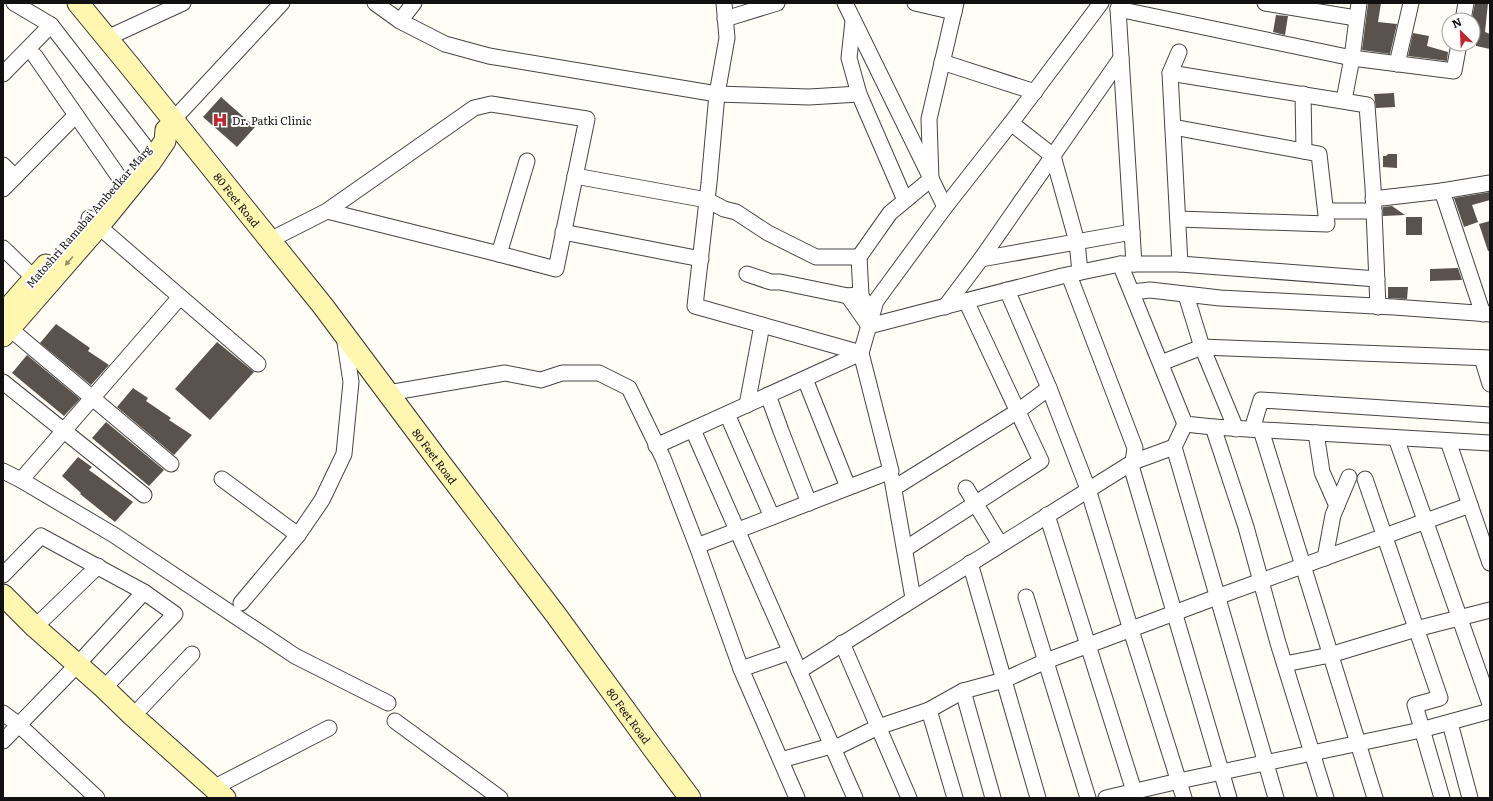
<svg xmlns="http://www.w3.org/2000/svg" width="1493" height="801" font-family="Literata,serif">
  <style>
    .building { fill: #5a524d }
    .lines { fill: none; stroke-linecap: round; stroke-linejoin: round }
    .street-casing { stroke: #444; stroke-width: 17 }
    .secondary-casing { stroke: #333; stroke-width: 23 }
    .street { stroke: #fff; stroke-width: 15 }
    .secondary { stroke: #fff6b0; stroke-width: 21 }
    .oneway { fill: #948f68 }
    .labels { text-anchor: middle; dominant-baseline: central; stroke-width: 4; stroke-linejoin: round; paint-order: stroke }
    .poi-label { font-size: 11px; fill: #111; stroke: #fff; text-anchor: start }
    .street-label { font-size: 11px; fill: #111; stroke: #fff }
  </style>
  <rect width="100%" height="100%" fill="#fffdf5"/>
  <!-- building -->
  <g class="building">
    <path d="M1368,3H1381L1378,22L1397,24L1390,54L1362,50Z"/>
    <path d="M1475,3H1488L1485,32L1490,34V49L1476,46V39H1473L1472,18Z"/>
    <path d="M1276,15L1288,16L1285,35L1273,32Z"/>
    <path d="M1413,33L1429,36L1427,46L1448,52L1447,61L1408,56Z"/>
    <path d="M1394,93L1395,107L1376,108L1374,94Z"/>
    <path d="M221,97L255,127L237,147L203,117Z"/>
    <path d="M1388,154H1397V168L1383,167V156H1386Z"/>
    <path d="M1490,192V200L1472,205L1478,222L1464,227L1454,198Z"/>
    <path d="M1392,206L1405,215L1383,216V207Z"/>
    <rect x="1406" y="217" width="16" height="18"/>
    <path d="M1490,221V251H1488L1479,224Z"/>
    <path d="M1458,268L1462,280L1430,281V269Z"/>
    <path d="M1388,287H1408L1407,299L1388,298Z"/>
    <path d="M56,324L90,348L88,351L109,365L91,385L40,343Z"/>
    <path d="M217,342L254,372L210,420L175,389Z"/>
    <path d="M27,355L80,399L64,416L12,373Z"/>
    <path d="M133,388L148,398L146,401L171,418L169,420L192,435L174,455L117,407Z"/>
    <path d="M106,422L164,470L149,486L92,438Z"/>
    <path d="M78,457L92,467L89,470L133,502L115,522L80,494L81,493L62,476Z"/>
  </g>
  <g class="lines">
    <!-- street casing -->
    <g class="street-casing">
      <g id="street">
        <path d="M14,3L51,25L147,149"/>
        <path d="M375,3L400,21L445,44L489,56L717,94L809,97L859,94"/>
        <path d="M724,3L727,38L717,94L709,183L695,306L861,353L876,301L945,207L1011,123L1101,3"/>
        <path d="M845,3L945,207"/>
        <path d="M915,3L954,12"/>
        <path d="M1120,3L1118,9L1134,264"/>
        <path d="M1265,3L1356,18"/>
        <path d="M1118,9L1352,58L1454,71L1459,44"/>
        <path d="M725,19L777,3"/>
        <path d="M1463,20L1466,3"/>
        <path d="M400,21L414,3"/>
        <path d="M853,21L849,58L859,94L905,200"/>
        <path d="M107,38L183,3"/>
        <path d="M1179,52L1170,73L1180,264"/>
        <path d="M35,56L121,180"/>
        <path d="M942,62L1035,92"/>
        <path d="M1397,64L1411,3"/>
        <path d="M1170,73L1367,105L1373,187L1378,307"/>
        <path d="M3,74L51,25"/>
        <path d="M1303,94L1304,151"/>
        <path d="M1344,100L1352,58L1359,3"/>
        <path d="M173,120L282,3"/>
        <path d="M1011,123L1053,156L1077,242L1080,272"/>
        <path d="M1173,127L1319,154L1327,224L1178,219"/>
        <path d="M3,165L15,177"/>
        <path d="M575,176L707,200L724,209L736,212L768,233L816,257H859"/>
        <path d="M3,189L76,115"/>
        <path d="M1373,199L1442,191"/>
        <path d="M1326,211H1374"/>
        <path d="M89,218L258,364"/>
        <path d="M563,232L701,259"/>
        <path d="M270,240L327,211L474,108L491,104L587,119L556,269L499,254L327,211"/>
        <path d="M3,248L34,278"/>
        <path d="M499,254L527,161"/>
        <path d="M981,259L1132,232"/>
        <path d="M1120,264L1185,424L1213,427L1246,527L1278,643L1326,798"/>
        <path d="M747,274L771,282H780L848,296L857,295"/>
        <path d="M1069,275L1135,448L1132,469L1229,798"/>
        <path d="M1007,290L1049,388L1088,489L1131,630L1184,798"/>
        <path d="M1132,292L1150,290L1220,298L1394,307L1490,314"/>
        <path d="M1186,295L1202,347L1236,429"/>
        <path d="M848,296L869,326L1062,276L1120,264H1180L1377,279"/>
        <path d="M945,307L981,259L1121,58"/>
        <path d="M1483,314L1442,191L1490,183"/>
        <path d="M871,317L861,295L859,257L890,213L931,179L929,119L956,3"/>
        <path d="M3,323L171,464"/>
        <path d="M1482,358L1490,384"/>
        <path d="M1161,363L1202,347L1490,358"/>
        <path d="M805,379L848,487"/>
        <path d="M3,382L144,495"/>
        <path d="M388,393L505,373L541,380L562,373H599L629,388L663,458L697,546L741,669L797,798"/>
        <path d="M768,395L781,431L809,503"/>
        <path d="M747,405L762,325"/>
        <path d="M727,414L772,517"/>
        <path d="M1213,427L1490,443"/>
        <path d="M1252,429L1261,400L1490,415"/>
        <path d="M693,430L855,798"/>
        <path d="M1261,430L1375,798"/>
        <path d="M1316,433L1322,472L1337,506"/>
        <path d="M1396,438L1490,704"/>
        <path d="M1448,441L1490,563"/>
        <path d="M656,446L861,353L891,471L697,546"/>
        <path d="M1174,447L1276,798"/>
        <path d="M3,471L21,480L114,535L295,656L388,703"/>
        <path d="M222,479L298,535"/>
        <path d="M892,479L913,598"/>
        <path d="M1365,479L1440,698L1415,705L1442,798"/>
        <path d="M21,480L180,297"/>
        <path d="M894,488L1018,411L1049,388"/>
        <path d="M966,488L1000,544"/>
        <path d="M1047,515L1134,791"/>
        <path d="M905,549L1041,461L966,301"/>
        <path d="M1325,558L1333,515L1349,477"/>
        <path d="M970,563L1038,798"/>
        <path d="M3,575L41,536L144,592L175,614L104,688"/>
        <path d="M1026,597L1088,798"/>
        <path d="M241,603L298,535L322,500L344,454L351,382L344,336"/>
        <path d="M35,627L98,566"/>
        <path d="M842,643L909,798"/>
        <path d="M1285,664L1330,655L1416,629L1490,610"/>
        <path d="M741,669L790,652"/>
        <path d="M799,671L1133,462L1174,447L1185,424"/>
        <path d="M963,691L993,798"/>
        <path d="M929,710L955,798"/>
        <path d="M3,713L19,725L97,798"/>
        <path d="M133,716L192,654"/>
        <path d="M395,721L500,798"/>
        <path d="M1450,723L1470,798"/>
        <path d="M3,741L77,665L144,592"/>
        <path d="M781,760L831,746L833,749L878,727L929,710L963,691L1004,680L1046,661L1217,597L1470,505"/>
        <path d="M213,788L329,728"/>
        <path d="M1106,798L1179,781L1421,730L1490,711"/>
      </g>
    </g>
    <!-- secondary casing -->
    <g class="secondary-casing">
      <g id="secondary">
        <path id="s1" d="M78,3L129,65L323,306L438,460L556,615L655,751L690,798"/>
        <path d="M3,314L46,265"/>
        <path d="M3,336L98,227L150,163L165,141L166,130"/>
        <path d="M3,595L35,627L104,688L133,716L225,798"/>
      </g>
    </g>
    <!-- street -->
    <use href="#street" class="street"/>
    <!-- secondary -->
    <use href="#secondary" class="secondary"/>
  </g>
  <!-- one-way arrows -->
  <defs><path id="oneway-solid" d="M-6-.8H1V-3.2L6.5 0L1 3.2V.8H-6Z"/></defs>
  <use class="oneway" href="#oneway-solid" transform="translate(69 261) rotate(131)"/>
  <!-- icons -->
  <defs>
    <g id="hospital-bare" transform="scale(1.2)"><path d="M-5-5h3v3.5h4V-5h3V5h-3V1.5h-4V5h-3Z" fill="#c4262e" stroke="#fff" stroke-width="2.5" paint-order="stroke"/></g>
  </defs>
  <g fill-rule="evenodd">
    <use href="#hospital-bare" x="220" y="120"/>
  </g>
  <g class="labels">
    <!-- poi labels -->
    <g class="poi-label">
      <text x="232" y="120">Dr. Patki Clinic</text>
    </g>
    <!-- street labels -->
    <g class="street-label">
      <text stroke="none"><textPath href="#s1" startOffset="253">80 Feet Road</textPath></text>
      <text transform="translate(88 216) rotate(-49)">Matoshri Ramabai Ambedkar Marg</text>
      <text stroke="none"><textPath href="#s1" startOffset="577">80 Feet Road</textPath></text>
      <text stroke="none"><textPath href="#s1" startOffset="901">80 Feet Road</textPath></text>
    </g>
  </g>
  <!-- border -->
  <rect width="1493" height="801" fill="none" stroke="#111111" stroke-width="8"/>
  <!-- north arrow -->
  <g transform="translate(1461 32) rotate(336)"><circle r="19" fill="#ffffff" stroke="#a0a0a0"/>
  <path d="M0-3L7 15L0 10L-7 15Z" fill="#c4262e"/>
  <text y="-6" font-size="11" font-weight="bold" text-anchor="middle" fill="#111111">N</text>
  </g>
</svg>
